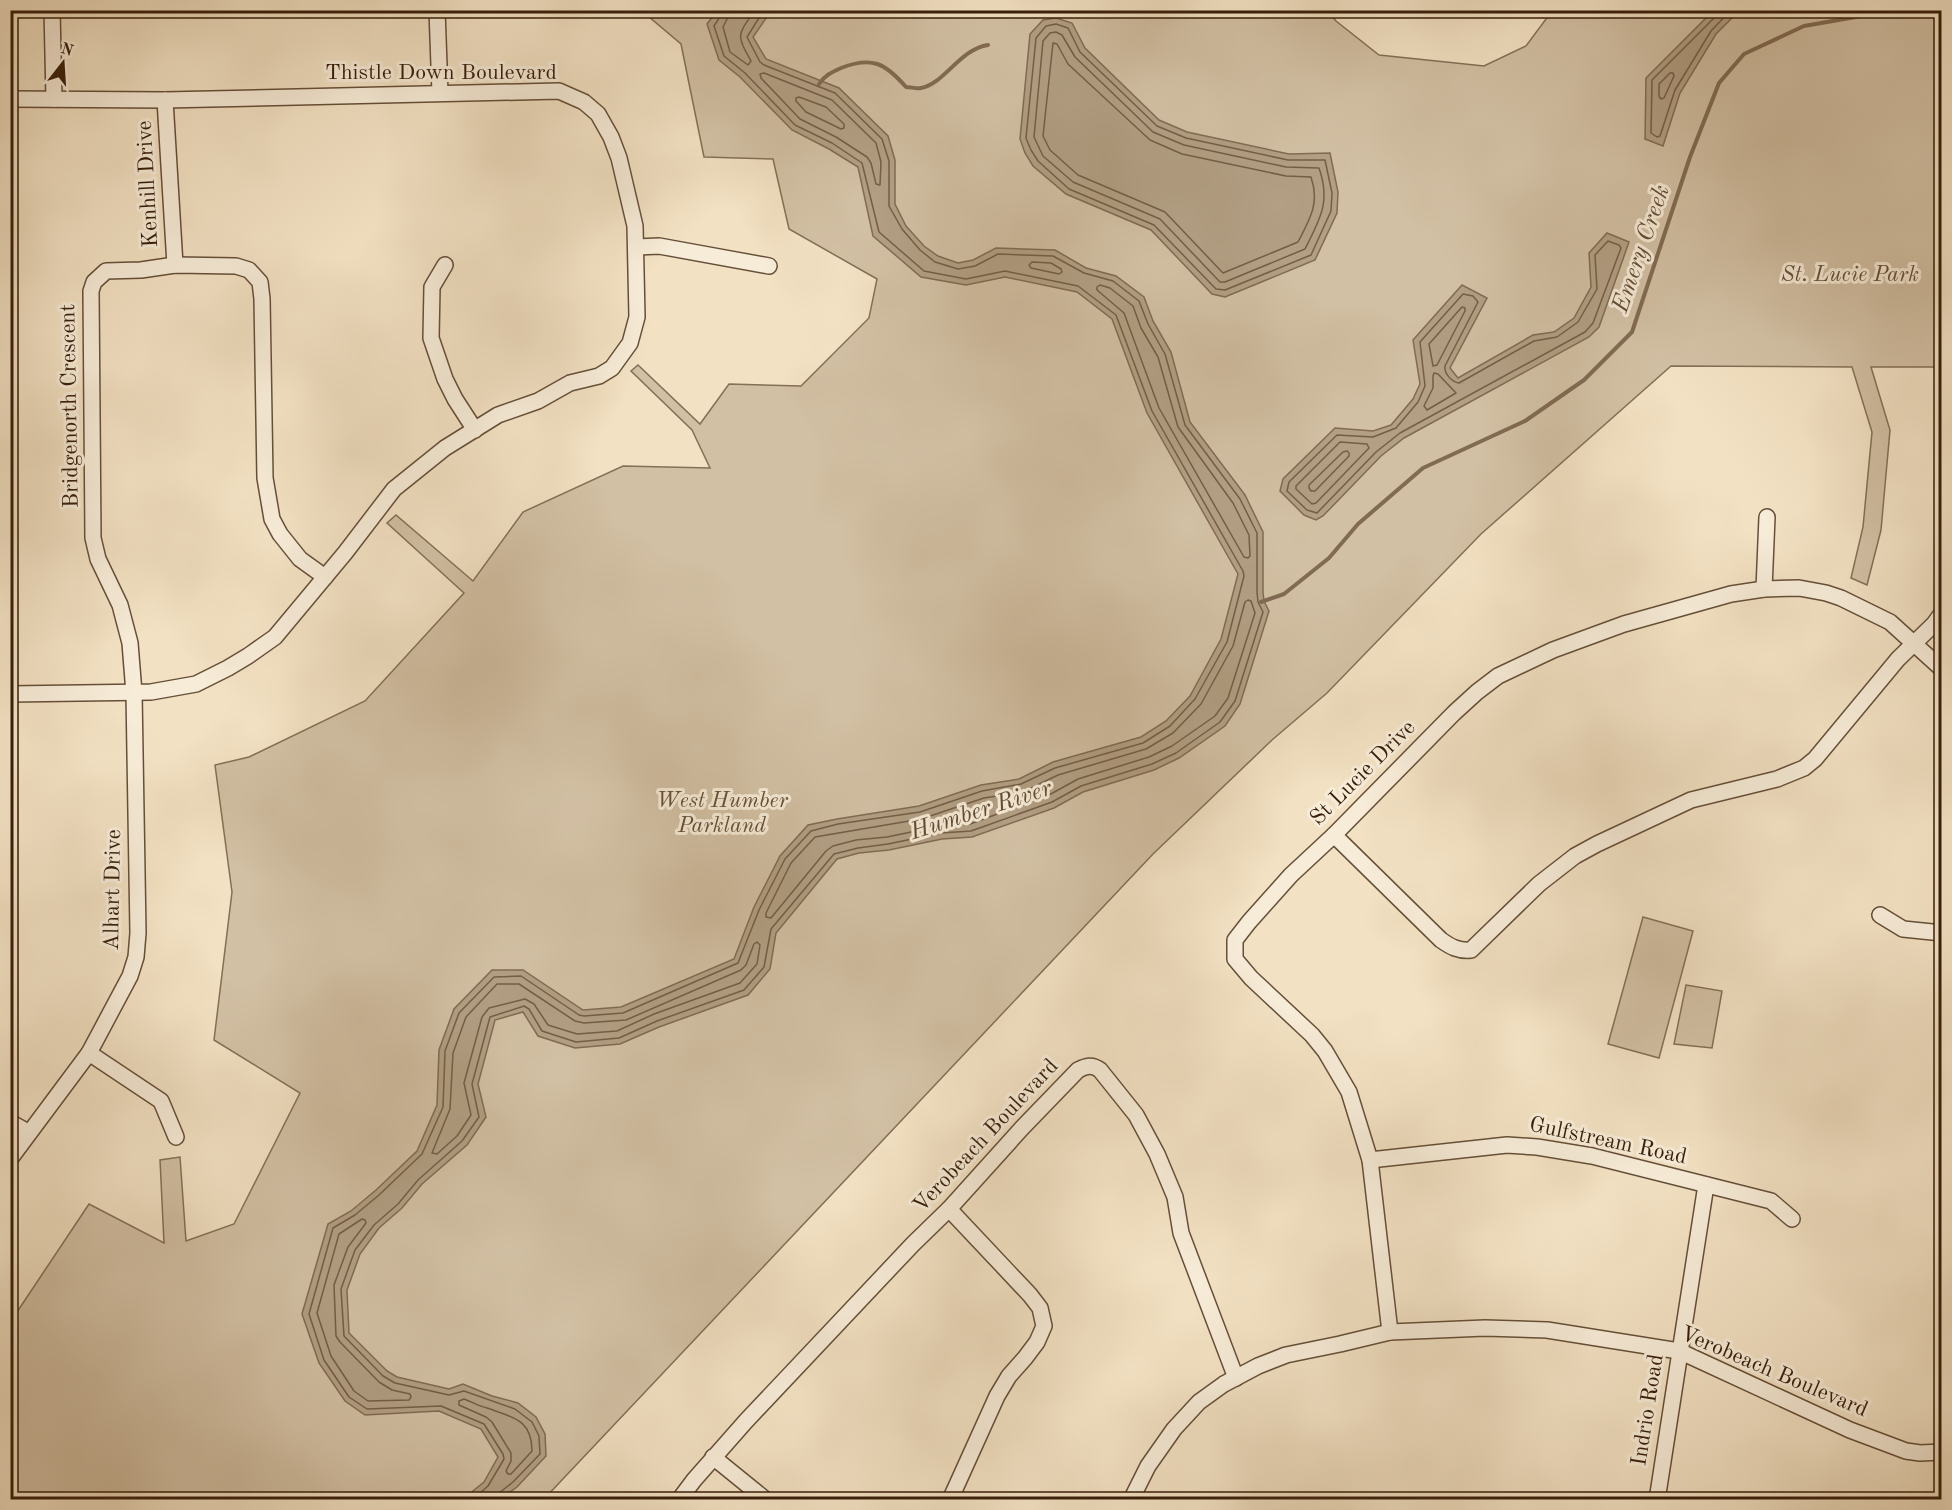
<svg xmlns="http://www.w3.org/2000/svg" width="1952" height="1510" font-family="'Old Standard TT',serif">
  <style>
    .green { fill: #d2c0a4; stroke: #846f57; stroke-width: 1.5 }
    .water { fill: #b29f84; stroke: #816b53; stroke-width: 1.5 }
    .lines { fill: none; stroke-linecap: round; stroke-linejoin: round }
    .shore { stroke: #745e47; stroke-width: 1.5 }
    .stream { stroke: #816b53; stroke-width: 4 }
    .minor-casing { stroke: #664f38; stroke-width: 18 }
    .minor { stroke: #f7ecd8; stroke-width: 15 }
    .labels { text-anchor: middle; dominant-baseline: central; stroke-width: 6; stroke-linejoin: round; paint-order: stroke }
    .street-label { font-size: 22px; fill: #371e0a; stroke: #f7ecd8 }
    .park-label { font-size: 22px; font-style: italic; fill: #664f38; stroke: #f7ecd8 }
    .water-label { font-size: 24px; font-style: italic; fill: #624b35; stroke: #f7ecd8 }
  </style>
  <rect width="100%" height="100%" fill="#f2e1c3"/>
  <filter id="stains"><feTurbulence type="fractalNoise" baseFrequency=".00333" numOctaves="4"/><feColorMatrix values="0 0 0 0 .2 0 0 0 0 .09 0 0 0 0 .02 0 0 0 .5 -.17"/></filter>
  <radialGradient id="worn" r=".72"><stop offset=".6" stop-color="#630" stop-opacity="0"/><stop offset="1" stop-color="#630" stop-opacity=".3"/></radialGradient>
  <!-- green -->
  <g class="green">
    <path d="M1932,10L1929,14L1941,13V367H1871L1890,430L1881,530L1867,585L1851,578L1863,527L1872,432L1852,367L1671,366L1481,534L1327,693L1272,740L1153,854L544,1499L11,1500V1321L89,1204L164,1243L160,1160L180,1157L186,1241L234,1224L300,1093L214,1040L232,892L215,765L249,757L365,701L464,593L387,523L396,515L473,581L523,512L623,466L710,468L692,430L631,371L638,365L700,424L729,384L801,386L869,318L877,279L789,229L773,159L704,157L681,44L642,11H1327L1336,21L1379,55L1484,66L1526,46L1552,11Z"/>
    <path d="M1643,917L1693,931L1659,1058L1608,1044Z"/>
    <path d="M1686,985L1722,991L1712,1048L1674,1044Z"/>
  </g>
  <!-- water -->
  <g class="water">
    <path d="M1714,10L1739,11L1716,34L1680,93L1663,146L1645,139L1646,78Z"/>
    <path d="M717,11H771L753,37L766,59L839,88L888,136L895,160V204L906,226L924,246L938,256L958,263L973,260L996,248L1055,250L1086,268L1116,276L1144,297L1153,321L1171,352L1190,422L1245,495L1263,532V592L1264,601L1269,611L1240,704L1225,726L1179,758L1154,770L1083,792L1054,808L972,837L942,839L889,850L859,853L837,859L776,933L770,969L748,995L659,1027L620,1044L575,1048L538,1036L523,1012L495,1020L478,1084L486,1117L467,1145L422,1184L402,1208L379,1228L360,1254L347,1290L349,1333L387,1371L397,1377L449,1389L463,1384L492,1396L518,1403L536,1417L545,1434L546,1456L517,1487L500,1499H463L484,1482L498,1457L481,1429L439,1411L365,1415L345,1401L319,1363L302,1314L328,1224L351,1211L376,1190L417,1151L437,1105L439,1050L454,1009L492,970H523L583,1010L621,1007L734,959L754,907L780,856L808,825L837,819L919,806L981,785L1019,779L1053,762L1141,737L1166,721L1190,696L1221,639L1238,574L1147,413L1112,319L1077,292L1005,277L966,285L921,277L873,236L858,167L829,149L792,130L740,77L719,60L707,24Z"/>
    <path d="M1056,18L1072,23L1085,48L1159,120L1187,132L1289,154L1330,153L1338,192L1337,213L1315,260L1225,297L1212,294L1151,230L1066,194L1033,166L1025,153L1020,139L1030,34L1043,20Z"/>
    <path d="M1607,233L1629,242L1599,327L1589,337L1404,438L1381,456L1323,516L1316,520L1304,515L1280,491L1283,479L1335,428L1373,431L1391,425L1413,399L1420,384L1413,340L1462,285L1487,298L1450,368L1458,378L1533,335L1554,332L1574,318L1591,287L1589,253Z"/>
  </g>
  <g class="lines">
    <!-- shore -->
    <g class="shore">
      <path d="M729,10L728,17L723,27L730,52L748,65L751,61C736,34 737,36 755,10"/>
      <path d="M1717,10L1715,17L1652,80L1651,133L1657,137L1660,136L1675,90L1711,31L1731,10"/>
      <path d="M1056,24L1068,28L1080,52L1157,126L1186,138L1288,160H1325L1332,193L1331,211L1311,255L1225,290L1216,289L1154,225L1069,189L1038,161L1031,150L1026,138L1036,38L1046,26Z"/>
      <path d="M1056,32L1062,35L1075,57L1153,132L1184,145L1286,167L1319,168C1331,202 1320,219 1305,249L1225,282H1220L1160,219L1073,182L1043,156L1034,137L1043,41L1050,33Z"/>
      <path d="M1053,43L1057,44L1068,64L1150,140L1182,154L1286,176L1311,177C1320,203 1310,219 1298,242L1223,273L1165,212L1078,175L1050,150L1043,136Z"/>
      <path d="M764,73L832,100L876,143L881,162L880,185L876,184L871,163L867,157L836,137L800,119L761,78L760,74Z"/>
      <path d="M1670,73H1673L1674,76L1664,98L1661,99L1659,96V84Z"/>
      <path d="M799,97L826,107L844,124V128L841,129L806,112L796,101V98Z"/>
      <path d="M1608,241L1619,245L1621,248L1593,323L1585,332L1400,433L1376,452L1317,513L1307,510L1287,491L1289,482L1337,435L1373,437L1396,428L1418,402L1425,386L1420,342L1463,294L1473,296L1478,302L1445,366C1444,374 1452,382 1459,383L1534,341L1557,337L1578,322L1597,289L1595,255Z"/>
      <path d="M1032,262L1051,263L1061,269L1062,272L1059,274L1031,268L1029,265Z"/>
      <path d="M1100,285L1110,288L1133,306L1141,328L1158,357L1178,427L1233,503L1249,535L1250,556L1248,558L1244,557L1159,408L1124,313L1097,290V287Z"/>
      <path d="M1462,307L1465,308V311L1437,365L1433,366L1429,344Z"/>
      <path d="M1434,373L1438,374L1456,393L1427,410L1424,406L1433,388V376Z"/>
      <path d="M1340,442L1367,444L1369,448L1316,503L1312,504L1296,489V486Z"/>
      <path d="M1347,451L1349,453V456L1315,491H1311L1309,488V485L1343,452Z"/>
      <path d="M1248,600L1251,601L1255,613L1228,698L1215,716L1172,746L1149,757L1078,779L1049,795L970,824L940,826L887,837L856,840L833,846L826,851L771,918L766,917V913L791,863L815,837L921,819L984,798L1023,792L1058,775L1146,749L1173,733L1201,704L1233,646L1245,602Z"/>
      <path d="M757,942L760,945L757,964L740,983L654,1014L617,1031L577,1034L548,1025L534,1004L525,999L489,1008L482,1017L464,1083L471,1115L457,1136L437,1154L432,1153L450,1109L453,1053L466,1017L497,984H519L575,1021L584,1023L626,1020L741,970L746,965L754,944Z"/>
      <path d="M362,1219L365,1220L366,1223L348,1247L334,1285L336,1336L340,1342L379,1382L392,1390L410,1394L411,1397L409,1400L368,1401L354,1391L331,1356L317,1313L339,1234Z"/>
      <path d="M464,1399C472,1402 479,1406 487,1408C512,1417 532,1419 532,1451L511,1474H508L506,1471L511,1461V1453L492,1422L486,1417L459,1405V1401Z"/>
      <path d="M472,1500L488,1486L504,1459L503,1454L484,1424L441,1406L367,1409L349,1397L324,1360L309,1314L333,1228L355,1215L379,1195L422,1154L443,1107L445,1051L459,1013L494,977L521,976L579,1015L584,1016L623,1013L738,963L759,910L785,859L811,831L838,824L920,812L982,791L1021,784L1055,768L1143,743L1170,726L1195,699L1227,642L1244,576L1243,571L1152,411L1116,315L1078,286L1005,271L966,279L924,271L879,232L862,163L832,143L795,125L745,73L724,56L714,26L721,15L722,10"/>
      <path d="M497,1500L499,1493L513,1482L540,1454L539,1436L532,1422L515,1409L464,1391L449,1395L395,1383L383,1376L344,1336L341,1289L355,1250L374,1225L398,1204L418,1180L462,1141L479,1117L472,1084L490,1017L524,1006L529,1009L542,1031L576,1042L619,1038L657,1021L744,990L764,967L771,929L834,854L858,848L888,844L941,833L971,831L1052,802L1081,786L1152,764L1176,753L1220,722L1235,701L1263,612L1258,602L1257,592V533L1240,499L1185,425L1165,354L1148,324L1139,301L1113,281L1084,273L1053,256L998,254L975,266L958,269L935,262L920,250L902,229L889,206V161L882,139L835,93L764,65L760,62L747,37L764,10"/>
    </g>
    <!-- stream -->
    <g class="stream">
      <path d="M819,84C825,75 832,72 841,68C872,56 885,63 906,87C911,87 916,89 921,88C943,85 960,49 988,45"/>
      <path d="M1261,602L1284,594L1329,558L1358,524L1423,468L1525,421L1584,380L1632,332L1690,157L1719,83L1744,54L1804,26L1896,10"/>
    </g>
    <!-- minor casing -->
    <g class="minor-casing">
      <g id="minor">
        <path d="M52,10L54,99"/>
        <path d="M437,10L440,93"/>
        <path d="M10,99L165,100L559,91L584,102L598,114L611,137L619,158L635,226L637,317L630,343L612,368L599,376L570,383L538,401L498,415L445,448L394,489L345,553L275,637L248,656L228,668L196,684L151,692L10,694"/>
        <path d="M165,100L175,265"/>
        <path d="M637,247L659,246L769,266"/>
        <path d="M445,265L432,287L431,338L445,379L455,399L475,430"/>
        <path d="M1764,589L1767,517"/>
        <path d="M1334,835L1441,940C1451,947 1458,951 1471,950L1539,884L1575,856L1597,844L1691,800L1777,779L1804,768L1815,759L1898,659L1934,624L1942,613"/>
        <path d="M1880,915L1903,929L1942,933"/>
        <path d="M89,1053L161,1101L176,1137"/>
        <path d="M10,1122L28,1132"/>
        <path d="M10,1159L89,1053L130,976L136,957L138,933L134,693L130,643L120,605L98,559L93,538L91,291L94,282L106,271L141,270L175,265L236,266L249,270L260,282L262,299L265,478L272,519L280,534L300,559L325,577"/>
        <path d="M1370,1160L1507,1145L1537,1147L1592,1156L1771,1201L1792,1219"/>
        <path d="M949,1209L1030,1295L1040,1308L1044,1326L1037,1342L1025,1358L1009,1376L997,1396L950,1500"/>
        <path d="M1390,1332L1370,1160L1349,1092L1325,1051L1312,1035L1251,978L1235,959V940L1249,922L1291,875L1334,835L1454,713L1477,692L1498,676L1553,650L1624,624L1731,594L1764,589L1799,588L1826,593L1841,598L1890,622L1942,669"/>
        <path d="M713,1457L766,1500"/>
        <path d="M679,1500L694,1480L746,1421L913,1244L949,1209L1022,1128L1078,1070C1086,1066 1092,1064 1100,1070L1136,1115L1157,1154L1175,1197L1181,1233L1236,1378"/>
        <path d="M1131,1500L1148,1466L1174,1429L1199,1402L1224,1384L1258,1366L1286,1355L1340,1344L1390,1332L1485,1328L1547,1330L1679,1351L1850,1430L1906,1451L1920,1453L1942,1452"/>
        <path d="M1657,1500L1706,1185"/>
      </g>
    </g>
    <!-- minor -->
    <use href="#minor" class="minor"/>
  </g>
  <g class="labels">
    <!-- street labels -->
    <g class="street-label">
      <text x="441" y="73">Thistle Down Boulevard</text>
      <text transform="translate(148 184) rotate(-93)">Kenhill Drive</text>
      <text transform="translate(70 406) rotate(-91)">Bridgenorth Crescent</text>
      <text transform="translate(1363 773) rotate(-45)">St Lucie Drive</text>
      <text transform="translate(113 890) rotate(-89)">Alhart Drive</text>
      <text transform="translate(986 1136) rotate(-47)">Verobeach Boulevard</text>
      <text transform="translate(1608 1141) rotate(12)">Gulfstream Road</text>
      <text transform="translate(1774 1372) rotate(23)">Verobeach Boulevard</text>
      <text transform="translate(1648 1410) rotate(-81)">Indrio Road</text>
    </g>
    <!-- park labels -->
    <g class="park-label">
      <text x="1850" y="275">St. Lucie Park</text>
      <text x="722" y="801">West Humber<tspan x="722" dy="25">Parkland</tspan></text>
    </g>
    <!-- water labels -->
    <g class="water-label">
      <text transform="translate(1642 249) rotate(-71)">Emery Creek</text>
      <text transform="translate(981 811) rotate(-18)">Humber River</text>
    </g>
  </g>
  <!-- margin -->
  <rect width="1952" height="1510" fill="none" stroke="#f2e1c3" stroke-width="36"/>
  <rect x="12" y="12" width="1928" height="1486" fill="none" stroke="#371e0a" stroke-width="3"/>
  <rect x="18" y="18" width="1916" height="1474" fill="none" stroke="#371e0a" stroke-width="1.5"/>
  <!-- north arrow -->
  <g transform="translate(63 63) rotate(17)" stroke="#f7ecd8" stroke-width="4.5" paint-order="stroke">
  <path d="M0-4.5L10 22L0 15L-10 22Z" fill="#371e0a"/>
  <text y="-9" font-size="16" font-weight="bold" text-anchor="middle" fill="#371e0a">N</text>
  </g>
  <rect width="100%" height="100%" filter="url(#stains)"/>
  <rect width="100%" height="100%" fill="url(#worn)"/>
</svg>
